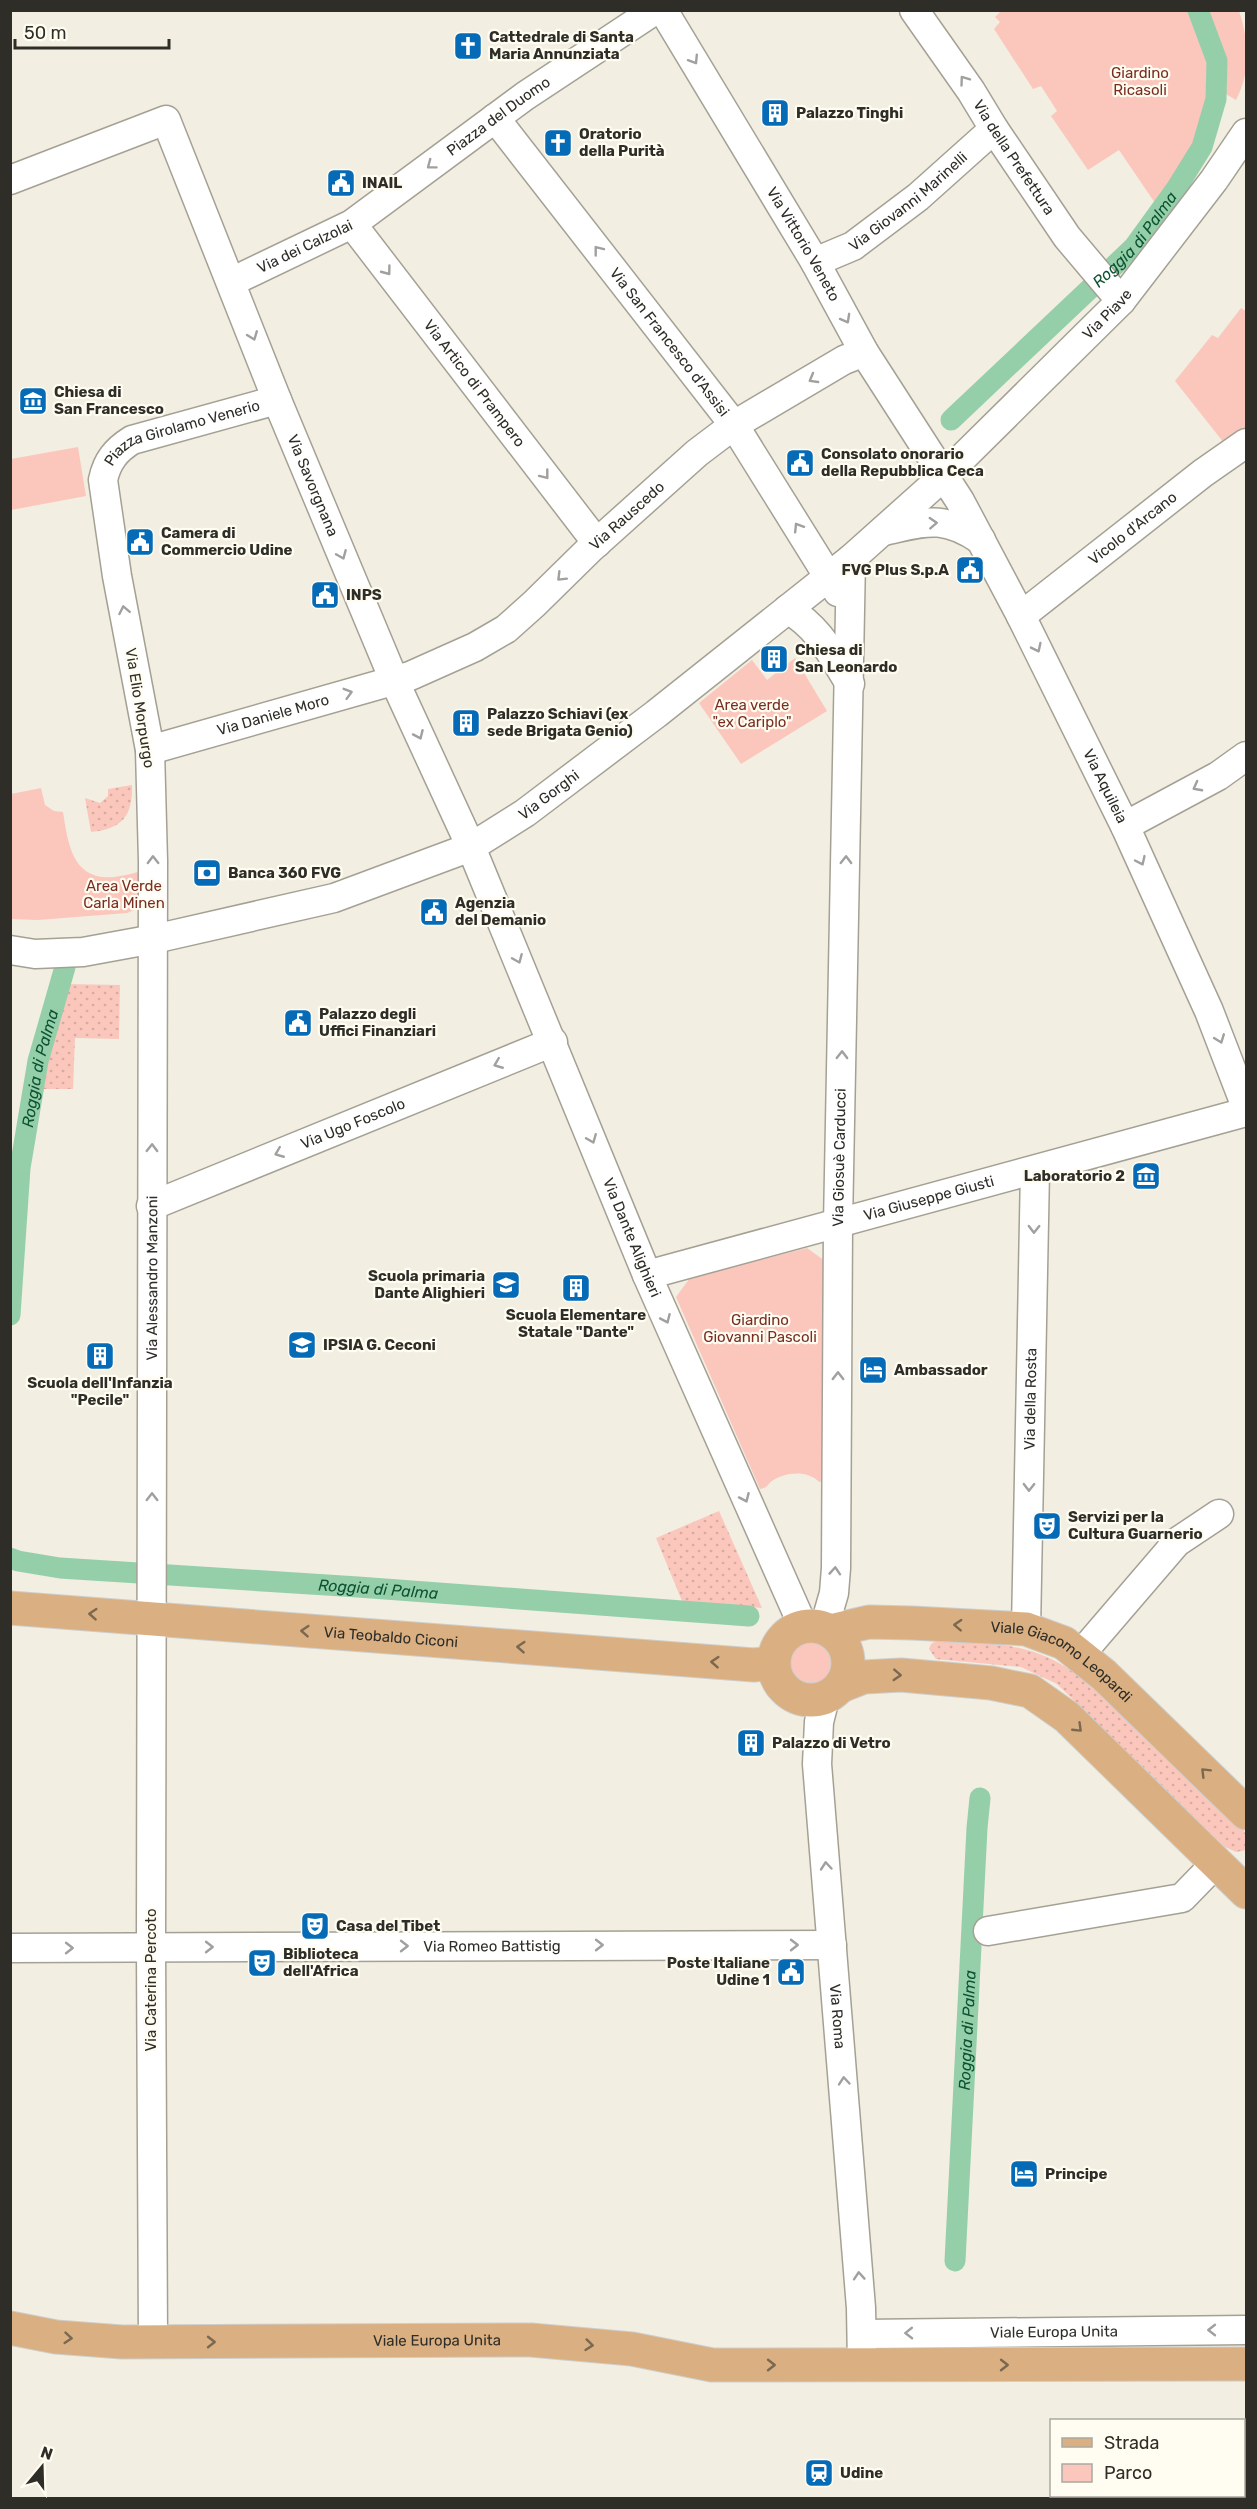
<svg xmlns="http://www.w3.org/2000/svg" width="1257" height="2509" font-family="Rubik,sans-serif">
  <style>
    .grass { fill: url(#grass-dots) }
    .green { fill: #fbc7bc }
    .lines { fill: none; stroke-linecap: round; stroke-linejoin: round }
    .canal { stroke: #95cfaa; stroke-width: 21 }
    .minor-casing { stroke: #a4a194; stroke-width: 31 }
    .major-casing { stroke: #cdcdcb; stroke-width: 35 }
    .minor { stroke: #fff; stroke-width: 28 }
    .major { stroke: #daaf82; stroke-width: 33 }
    .oneway { stroke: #a1a09e }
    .oneway2 { stroke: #7b6850 }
    .labels { text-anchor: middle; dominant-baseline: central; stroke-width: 4.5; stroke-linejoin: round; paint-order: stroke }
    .poi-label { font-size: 15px; font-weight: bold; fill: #2e2d27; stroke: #fffcf1; text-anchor: start }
    .park-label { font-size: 15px; fill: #7a2e21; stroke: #fffcf1 }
    .street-label { font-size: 15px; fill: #2e2d27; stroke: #fffcf1 }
    .water-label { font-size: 16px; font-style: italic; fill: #0d5331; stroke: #fffcf1 }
  </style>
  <defs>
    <pattern id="grass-dots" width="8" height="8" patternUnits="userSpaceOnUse" patternTransform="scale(1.5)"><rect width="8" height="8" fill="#fbc7bc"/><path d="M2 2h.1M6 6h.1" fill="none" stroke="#d7aba2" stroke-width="1.8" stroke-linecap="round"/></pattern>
  </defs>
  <rect width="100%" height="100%" fill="#f2eee1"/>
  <!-- grass -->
  <g class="grass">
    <path d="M132,785C133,816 122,829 91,832L85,798L100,803L108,796V789Z"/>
    <path d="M65,984L120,985L119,1039L75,1038L73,1089H43L52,1032Z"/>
    <path d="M719,1511L762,1608L682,1601L656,1538Z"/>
    <path d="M938,1640C1002,1644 1038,1642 1090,1684L1242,1828L1246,1835V1850L1236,1852L1225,1847L1057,1684L1021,1667L936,1659L929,1649L931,1644Z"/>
  </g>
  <!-- green -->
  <g class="green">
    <path d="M1001,11H1189C1197,24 1206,41 1210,56C1224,107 1182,164 1155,203L1119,150L1088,170L1051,116L1057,111L1041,86L1033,89L994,29L1000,22L995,17Z"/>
    <path d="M1202,11H1239C1249,40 1251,72 1236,100L1219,90L1221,62Z"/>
    <path d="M1241,308L1246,311V438L1228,448L1175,381L1212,335L1218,338Z"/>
    <path d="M78,447L86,496L11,510V459Z"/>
    <path d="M795,658L827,711L741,764L699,703L752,660L767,680Z"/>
    <path d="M41,788L45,805L54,811L63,812C68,843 72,881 114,877C125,876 136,872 147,870L139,908L127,913L38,920L11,919V794Z"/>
    <path d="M807,1248L825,1261L823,1481L819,1482C807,1470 786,1472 772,1481C767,1485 767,1488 760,1489L676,1297L690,1278Z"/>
    <circle cx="812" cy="1664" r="23"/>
  </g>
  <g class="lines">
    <!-- canal -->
    <g class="canal">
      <path id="s1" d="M951,420L1134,247L1176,189L1202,147L1216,99L1217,61L1198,10"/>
      <path id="s2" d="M10,1315L20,1168L38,1061L65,967"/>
      <path id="s3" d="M10,1558L18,1561L60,1568L358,1587L749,1616"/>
      <path id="s4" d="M955,2261L977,1828L980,1798"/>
    </g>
    <!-- minor casing -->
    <g class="minor-casing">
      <g id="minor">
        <path id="s5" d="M663,10L815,262L864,352L960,501L1021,616L1125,826L1209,1011L1246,1107"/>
        <path id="s6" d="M914,10L971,91L994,129L1067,237L1121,301"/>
        <path id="s7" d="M495,118L734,425L838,592"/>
        <path id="s8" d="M10,180L166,120L277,400L394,680L471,847L647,1275L803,1626"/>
        <path id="s9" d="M352,224L597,543"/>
        <path id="s10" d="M815,262L853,246L918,197L994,129"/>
        <path id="s11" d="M231,282L352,224L525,96L655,10"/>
        <path d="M883,531C926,522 942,514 981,540"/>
        <path d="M788,609C821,630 830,652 850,684"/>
        <path id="s12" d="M1021,616L1203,473L1246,443"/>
        <path id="s13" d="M150,750L410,676L475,647L506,629L534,604L591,548L697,453L734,425L844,360L864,352"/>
        <path d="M1125,826L1218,776L1246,756"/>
        <path id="s14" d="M10,950L35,954L83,952L154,939L334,898L471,847L525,813L656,714L851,559L945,475L1121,301L1214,180L1246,133"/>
        <path id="s15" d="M151,1206L553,1042"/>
        <path id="s16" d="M647,1275L1246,1112"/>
        <path id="s17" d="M824,1628L834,1593L836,1568L838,1224L851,559"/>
        <path id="s18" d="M1026,1629L1035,1170"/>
        <path d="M1080,1655L1177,1542L1219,1514"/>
        <path id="s19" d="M825,1698L819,1722L817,1764L861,2308L862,2365"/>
        <path d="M988,1931L1182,1898L1216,1863"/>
        <path id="s20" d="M10,1948L832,1945"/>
        <path id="s21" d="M862,2334L1246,2330"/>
        <path id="s22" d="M153,2342L151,1948L153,861L150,750L117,576L103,480C107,461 116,450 132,440L277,400"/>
      </g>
    </g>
    <!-- major casing -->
    <g class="major-casing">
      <g id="major">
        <path id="s23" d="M10,1608L754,1665L773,1663"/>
        <circle cx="811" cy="1663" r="37"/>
        <path id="s24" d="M830,1631L869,1622L912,1623L1026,1629L1064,1643L1104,1675L1246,1813"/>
        <path d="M841,1686L864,1677L901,1675L991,1683L1030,1691L1067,1717L1246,1892"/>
        <path id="s25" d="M10,2328L56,2337L122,2342L531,2340L632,2349L712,2365L1246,2364"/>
      </g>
    </g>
    <!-- minor -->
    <use href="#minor" class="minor"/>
    <!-- major -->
    <use href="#major" class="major"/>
  </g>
  <!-- one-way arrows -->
  <defs><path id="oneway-chevron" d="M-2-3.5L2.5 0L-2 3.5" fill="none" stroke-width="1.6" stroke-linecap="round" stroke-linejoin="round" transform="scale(1.5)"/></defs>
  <g class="oneway">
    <use href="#oneway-chevron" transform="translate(694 60) rotate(58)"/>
    <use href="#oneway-chevron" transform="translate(964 80) rotate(-126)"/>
    <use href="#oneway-chevron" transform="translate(431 165) rotate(143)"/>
    <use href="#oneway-chevron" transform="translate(598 250) rotate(-128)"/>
    <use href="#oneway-chevron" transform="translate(387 271) rotate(53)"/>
    <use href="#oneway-chevron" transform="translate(846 319) rotate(61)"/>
    <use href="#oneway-chevron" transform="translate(253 336) rotate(69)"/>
    <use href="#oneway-chevron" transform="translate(813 379) rotate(150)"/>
    <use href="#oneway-chevron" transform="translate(545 475) rotate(52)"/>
    <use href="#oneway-chevron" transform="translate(933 523) rotate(-3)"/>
    <use href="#oneway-chevron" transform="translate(798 527) rotate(-122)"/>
    <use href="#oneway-chevron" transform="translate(342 555) rotate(67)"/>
    <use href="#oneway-chevron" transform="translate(561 577) rotate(135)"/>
    <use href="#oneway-chevron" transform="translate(124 610) rotate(-101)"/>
    <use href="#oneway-chevron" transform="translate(1037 648) rotate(64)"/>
    <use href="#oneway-chevron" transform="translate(348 693) rotate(-16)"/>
    <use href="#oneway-chevron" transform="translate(419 735) rotate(66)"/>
    <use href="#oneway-chevron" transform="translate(1197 787) rotate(152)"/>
    <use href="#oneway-chevron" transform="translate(153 860) rotate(-91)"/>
    <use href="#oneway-chevron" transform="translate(846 860) rotate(-89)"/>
    <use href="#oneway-chevron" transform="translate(1141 861) rotate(65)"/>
    <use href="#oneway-chevron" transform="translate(518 959) rotate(67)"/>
    <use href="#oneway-chevron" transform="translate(1220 1039) rotate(69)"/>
    <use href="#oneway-chevron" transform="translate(842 1055) rotate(-89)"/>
    <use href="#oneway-chevron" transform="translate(498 1064) rotate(158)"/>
    <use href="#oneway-chevron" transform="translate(592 1139) rotate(68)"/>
    <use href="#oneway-chevron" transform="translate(152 1148) rotate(-89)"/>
    <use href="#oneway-chevron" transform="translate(279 1153) rotate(158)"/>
    <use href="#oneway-chevron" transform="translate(1034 1229) rotate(91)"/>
    <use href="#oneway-chevron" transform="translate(666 1319) rotate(66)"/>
    <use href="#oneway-chevron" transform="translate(838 1376) rotate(-90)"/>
    <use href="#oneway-chevron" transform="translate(1029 1487) rotate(91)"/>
    <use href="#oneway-chevron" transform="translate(152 1497) rotate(-90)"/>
    <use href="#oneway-chevron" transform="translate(745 1498) rotate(66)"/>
    <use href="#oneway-chevron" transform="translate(835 1571) rotate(-86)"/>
    <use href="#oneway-chevron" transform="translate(826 1866) rotate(-95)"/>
    <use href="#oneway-chevron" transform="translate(599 1945)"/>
    <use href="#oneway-chevron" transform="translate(794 1945)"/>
    <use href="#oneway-chevron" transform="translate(404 1946)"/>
    <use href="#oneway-chevron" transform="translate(209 1947)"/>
    <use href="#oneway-chevron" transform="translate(69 1948)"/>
    <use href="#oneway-chevron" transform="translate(844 2081) rotate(-95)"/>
    <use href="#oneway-chevron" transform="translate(859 2276) rotate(-94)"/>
    <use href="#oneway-chevron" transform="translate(1212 2330) rotate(-180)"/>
    <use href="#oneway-chevron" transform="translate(909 2333) rotate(179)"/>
  </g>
  <g class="oneway2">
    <use href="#oneway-chevron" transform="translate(93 1614) rotate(-176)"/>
    <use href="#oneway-chevron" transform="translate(958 1625) rotate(-177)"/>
    <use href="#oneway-chevron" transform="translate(305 1631) rotate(-176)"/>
    <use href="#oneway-chevron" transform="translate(521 1647) rotate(-176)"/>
    <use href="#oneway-chevron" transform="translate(715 1662) rotate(-176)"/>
    <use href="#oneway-chevron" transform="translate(897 1675) rotate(3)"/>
    <use href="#oneway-chevron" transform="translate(1078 1728) rotate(44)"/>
    <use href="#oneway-chevron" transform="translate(1205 1772) rotate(-135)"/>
    <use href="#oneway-chevron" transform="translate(68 2338) rotate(5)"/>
    <use href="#oneway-chevron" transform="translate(211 2342)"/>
    <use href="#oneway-chevron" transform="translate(589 2345) rotate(6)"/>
    <use href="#oneway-chevron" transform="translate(771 2365)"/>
    <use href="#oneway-chevron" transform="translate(1004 2365)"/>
  </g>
  <!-- icons -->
  <defs>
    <g id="church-square" transform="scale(1.5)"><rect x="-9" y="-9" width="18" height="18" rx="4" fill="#056bb7" stroke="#fffcf1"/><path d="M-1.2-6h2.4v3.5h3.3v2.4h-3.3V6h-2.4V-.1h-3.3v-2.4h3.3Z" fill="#fff"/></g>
    <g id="building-square" transform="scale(1.5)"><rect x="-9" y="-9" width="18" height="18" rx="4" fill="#056bb7" stroke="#fffcf1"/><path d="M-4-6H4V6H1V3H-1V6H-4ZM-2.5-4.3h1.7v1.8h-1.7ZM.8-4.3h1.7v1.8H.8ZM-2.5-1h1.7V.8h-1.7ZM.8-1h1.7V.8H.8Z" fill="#fff"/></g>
    <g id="civic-square" transform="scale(1.5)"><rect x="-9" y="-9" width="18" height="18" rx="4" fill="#056bb7" stroke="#fffcf1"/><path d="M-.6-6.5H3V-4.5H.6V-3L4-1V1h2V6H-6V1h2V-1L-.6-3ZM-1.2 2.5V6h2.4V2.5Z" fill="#fff"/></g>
    <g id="museum-square" transform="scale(1.5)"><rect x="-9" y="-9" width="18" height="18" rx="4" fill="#056bb7" stroke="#fffcf1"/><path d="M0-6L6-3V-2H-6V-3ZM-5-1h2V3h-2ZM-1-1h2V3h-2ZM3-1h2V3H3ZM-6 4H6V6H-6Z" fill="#fff"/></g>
    <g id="bank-square" transform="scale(1.5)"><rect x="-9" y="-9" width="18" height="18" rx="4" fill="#056bb7" stroke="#fffcf1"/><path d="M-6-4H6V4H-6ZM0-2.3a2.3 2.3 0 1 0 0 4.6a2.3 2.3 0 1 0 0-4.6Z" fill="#fff"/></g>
    <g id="school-square" transform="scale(1.5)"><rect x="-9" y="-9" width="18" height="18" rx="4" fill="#056bb7" stroke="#fffcf1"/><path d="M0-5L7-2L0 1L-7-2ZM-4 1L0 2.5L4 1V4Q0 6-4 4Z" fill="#fff"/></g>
    <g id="hotel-square" transform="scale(1.5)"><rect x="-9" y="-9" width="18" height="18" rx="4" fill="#056bb7" stroke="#fffcf1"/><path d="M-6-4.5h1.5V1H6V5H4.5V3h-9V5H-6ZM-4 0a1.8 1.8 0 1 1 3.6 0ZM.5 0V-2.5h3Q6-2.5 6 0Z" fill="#fff"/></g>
    <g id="theatre-square" transform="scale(1.5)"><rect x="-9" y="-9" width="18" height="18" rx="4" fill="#056bb7" stroke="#fffcf1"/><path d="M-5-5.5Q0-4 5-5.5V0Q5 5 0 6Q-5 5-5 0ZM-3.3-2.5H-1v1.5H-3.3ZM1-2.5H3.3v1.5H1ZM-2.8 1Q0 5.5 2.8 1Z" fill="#fff"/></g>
    <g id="station-square" transform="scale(1.5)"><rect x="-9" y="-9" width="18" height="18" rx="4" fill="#056bb7" stroke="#fffcf1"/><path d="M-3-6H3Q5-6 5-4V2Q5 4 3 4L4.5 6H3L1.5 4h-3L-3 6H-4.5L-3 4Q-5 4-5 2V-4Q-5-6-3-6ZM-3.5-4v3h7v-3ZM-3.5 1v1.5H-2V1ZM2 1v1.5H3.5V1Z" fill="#fff"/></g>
  </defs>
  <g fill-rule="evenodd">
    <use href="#church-square" x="468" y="46"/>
    <use href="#building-square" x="775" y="113"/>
    <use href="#church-square" x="558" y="143"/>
    <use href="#civic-square" x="341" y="183"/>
    <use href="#museum-square" x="33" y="401"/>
    <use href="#civic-square" x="800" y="463"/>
    <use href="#civic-square" x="140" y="542"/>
    <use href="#civic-square" x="970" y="570"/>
    <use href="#civic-square" x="325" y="595"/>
    <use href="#building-square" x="774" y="659"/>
    <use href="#building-square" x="466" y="723"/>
    <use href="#bank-square" x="207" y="873"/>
    <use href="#civic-square" x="434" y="912"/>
    <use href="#civic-square" x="298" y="1023"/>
    <use href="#museum-square" x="1146" y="1176"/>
    <use href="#school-square" x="506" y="1285"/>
    <use href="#building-square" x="576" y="1288"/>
    <use href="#school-square" x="302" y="1345"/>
    <use href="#building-square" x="100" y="1356"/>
    <use href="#hotel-square" x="873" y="1370"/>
    <use href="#theatre-square" x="1047" y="1526"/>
    <use href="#building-square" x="751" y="1743"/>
    <use href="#theatre-square" x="315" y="1926"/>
    <use href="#theatre-square" x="262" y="1963"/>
    <use href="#civic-square" x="791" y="1972"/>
    <use href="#hotel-square" x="1024" y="2174"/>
    <use href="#station-square" x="819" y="2473"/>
  </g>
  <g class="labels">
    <!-- poi labels -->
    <g class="poi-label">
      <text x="489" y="37">Cattedrale di Santa<tspan x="489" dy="17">Maria Annunziata</tspan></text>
      <text x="796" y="113">Palazzo Tinghi</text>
      <text x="579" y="134">Oratorio<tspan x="579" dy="17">della Purità</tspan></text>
      <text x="362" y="183">INAIL</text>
      <text x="54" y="392">Chiesa di<tspan x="54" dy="17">San Francesco</tspan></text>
      <text x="821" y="454">Consolato onorario<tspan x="821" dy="17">della Repubblica Ceca</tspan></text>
      <text x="161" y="533">Camera di<tspan x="161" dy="17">Commercio Udine</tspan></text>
      <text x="949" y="570" text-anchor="end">FVG Plus S.p.A</text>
      <text x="346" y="595">INPS</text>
      <text x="795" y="650">Chiesa di<tspan x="795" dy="17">San Leonardo</tspan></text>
      <text x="487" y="714">Palazzo Schiavi (ex<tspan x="487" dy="17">sede Brigata Genio)</tspan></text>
      <text x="228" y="873">Banca 360 FVG</text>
      <text x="455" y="903">Agenzia<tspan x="455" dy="17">del Demanio</tspan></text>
      <text x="319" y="1014">Palazzo degli<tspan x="319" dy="17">Uffici Finanziari</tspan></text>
      <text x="1125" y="1176" text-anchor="end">Laboratorio 2</text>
      <text x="485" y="1276" text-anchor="end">Scuola primaria<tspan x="485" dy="17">Dante Alighieri</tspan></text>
      <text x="576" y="1315" text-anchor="middle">Scuola Elementare<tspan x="576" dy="17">Statale "Dante"</tspan></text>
      <text x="323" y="1345">IPSIA G. Ceconi</text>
      <text x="894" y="1370">Ambassador</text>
      <text x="100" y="1383" text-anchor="middle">Scuola dell'Infanzia<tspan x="100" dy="17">"Pecile"</tspan></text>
      <text x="1068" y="1517">Servizi per la<tspan x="1068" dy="17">Cultura Guarnerio</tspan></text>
      <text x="772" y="1743">Palazzo di Vetro</text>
      <text x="336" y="1926">Casa del Tibet</text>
      <text x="283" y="1954">Biblioteca<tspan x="283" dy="17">dell'Africa</tspan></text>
      <text x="770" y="1963" text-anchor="end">Poste Italiane<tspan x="770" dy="17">Udine 1</tspan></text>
      <text x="1045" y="2174">Principe</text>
      <text x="840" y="2473">Udine</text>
    </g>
    <!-- park labels -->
    <g class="park-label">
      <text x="1140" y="73">Giardino<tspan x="1140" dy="17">Ricasoli</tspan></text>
      <text x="752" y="705">Area verde<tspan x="752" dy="17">"ex Cariplo"</tspan></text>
      <text x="124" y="886">Area Verde<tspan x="124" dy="17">Carla Minen</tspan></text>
      <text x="760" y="1320">Giardino<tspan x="760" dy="17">Giovanni Pascoli</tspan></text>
    </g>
    <!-- street labels -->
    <g class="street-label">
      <text stroke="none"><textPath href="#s11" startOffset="316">Piazza del Duomo</textPath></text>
      <text stroke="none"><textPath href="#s6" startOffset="178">Via della Prefettura</textPath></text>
      <text stroke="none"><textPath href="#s10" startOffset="112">Via Giovanni Marinelli</textPath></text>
      <text stroke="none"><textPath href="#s5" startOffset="273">Via Vittorio Veneto</textPath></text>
      <text stroke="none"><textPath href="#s11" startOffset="82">Via dei Calzolai</textPath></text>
      <text stroke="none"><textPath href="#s14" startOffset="1308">Via Piave</textPath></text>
      <text stroke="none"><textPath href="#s7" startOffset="284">Via San Francesco d'Assisi</textPath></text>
      <text stroke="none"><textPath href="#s9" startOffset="201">Via Artico di Prampero</textPath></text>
      <text stroke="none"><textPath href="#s22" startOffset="1966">Piazza Girolamo Venerio</textPath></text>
      <text stroke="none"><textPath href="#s8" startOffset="561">Via Savorgnana</textPath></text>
      <text stroke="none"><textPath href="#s13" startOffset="543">Via Rauscedo</textPath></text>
      <text stroke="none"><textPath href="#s12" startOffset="142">Vicolo d'Arcano</textPath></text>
      <text transform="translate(140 708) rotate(81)">Via Elio Morpurgo</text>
      <text stroke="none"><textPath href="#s13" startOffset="128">Via Daniele Moro</textPath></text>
      <text stroke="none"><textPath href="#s5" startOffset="894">Via Aquileia</textPath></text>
      <text stroke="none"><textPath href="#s14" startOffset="570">Via Gorghi</textPath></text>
      <text stroke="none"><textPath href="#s15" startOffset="218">Via Ugo Foscolo</textPath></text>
      <text stroke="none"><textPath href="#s17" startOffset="472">Via Giosuè Carducci</textPath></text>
      <text stroke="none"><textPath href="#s16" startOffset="292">Via Giuseppe Giusti</textPath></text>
      <text stroke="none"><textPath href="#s8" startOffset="1378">Via Dante Alighieri</textPath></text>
      <text stroke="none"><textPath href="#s22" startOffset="1064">Via Alessandro Manzoni</textPath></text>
      <text stroke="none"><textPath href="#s18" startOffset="230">Via della Rosta</textPath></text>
      <text stroke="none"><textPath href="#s23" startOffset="382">Via Teobaldo Ciconi</textPath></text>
      <text stroke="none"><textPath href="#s24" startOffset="243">Viale Giacomo Leopardi</textPath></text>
      <text stroke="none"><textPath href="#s20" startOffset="482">Via Romeo Battistig</textPath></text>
      <text transform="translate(151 1980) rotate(-90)">Via Caterina Percoto</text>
      <text stroke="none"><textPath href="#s19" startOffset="320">Via Roma</textPath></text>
      <text stroke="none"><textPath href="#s21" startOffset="192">Viale Europa Unita</textPath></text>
      <text stroke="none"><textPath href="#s25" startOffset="428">Viale Europa Unita</textPath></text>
    </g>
    <!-- water labels -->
    <g class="water-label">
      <text stroke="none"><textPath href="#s1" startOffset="258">Roggia di Palma</textPath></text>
      <text stroke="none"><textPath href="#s2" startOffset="249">Roggia di Palma</textPath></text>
      <text stroke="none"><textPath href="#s3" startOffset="370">Roggia di Palma</textPath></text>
      <text stroke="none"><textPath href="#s4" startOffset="231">Roggia di Palma</textPath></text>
    </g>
  </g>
  <!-- border -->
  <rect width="1257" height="2509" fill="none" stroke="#2e2d27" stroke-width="24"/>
  <!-- legend -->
  <rect x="1050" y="2419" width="195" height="78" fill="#fffcf1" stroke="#aba9a0" stroke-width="1.5"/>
  <rect x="1062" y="2438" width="30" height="9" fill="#daaf82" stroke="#aba9a0" stroke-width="1.5"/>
  <text x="1104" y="2449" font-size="18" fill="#2e2d27">Strada</text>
  <rect x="1062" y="2464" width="30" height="18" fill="#fbc7bc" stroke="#aba9a0" stroke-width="1.5"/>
  <text x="1104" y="2479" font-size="18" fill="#2e2d27">Parco</text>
  <!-- north arrow -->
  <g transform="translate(42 2467) rotate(19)" stroke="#fffcf1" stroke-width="4.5" paint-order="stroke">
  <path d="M0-4.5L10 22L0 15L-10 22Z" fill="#2e2d27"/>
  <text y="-9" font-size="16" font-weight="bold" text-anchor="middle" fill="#2e2d27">N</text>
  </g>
  <!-- scale -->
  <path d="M15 39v9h154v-9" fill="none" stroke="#2e2d27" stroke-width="3"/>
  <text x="24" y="39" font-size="18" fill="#2e2d27" stroke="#fffcf1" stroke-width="4.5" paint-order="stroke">50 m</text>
</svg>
